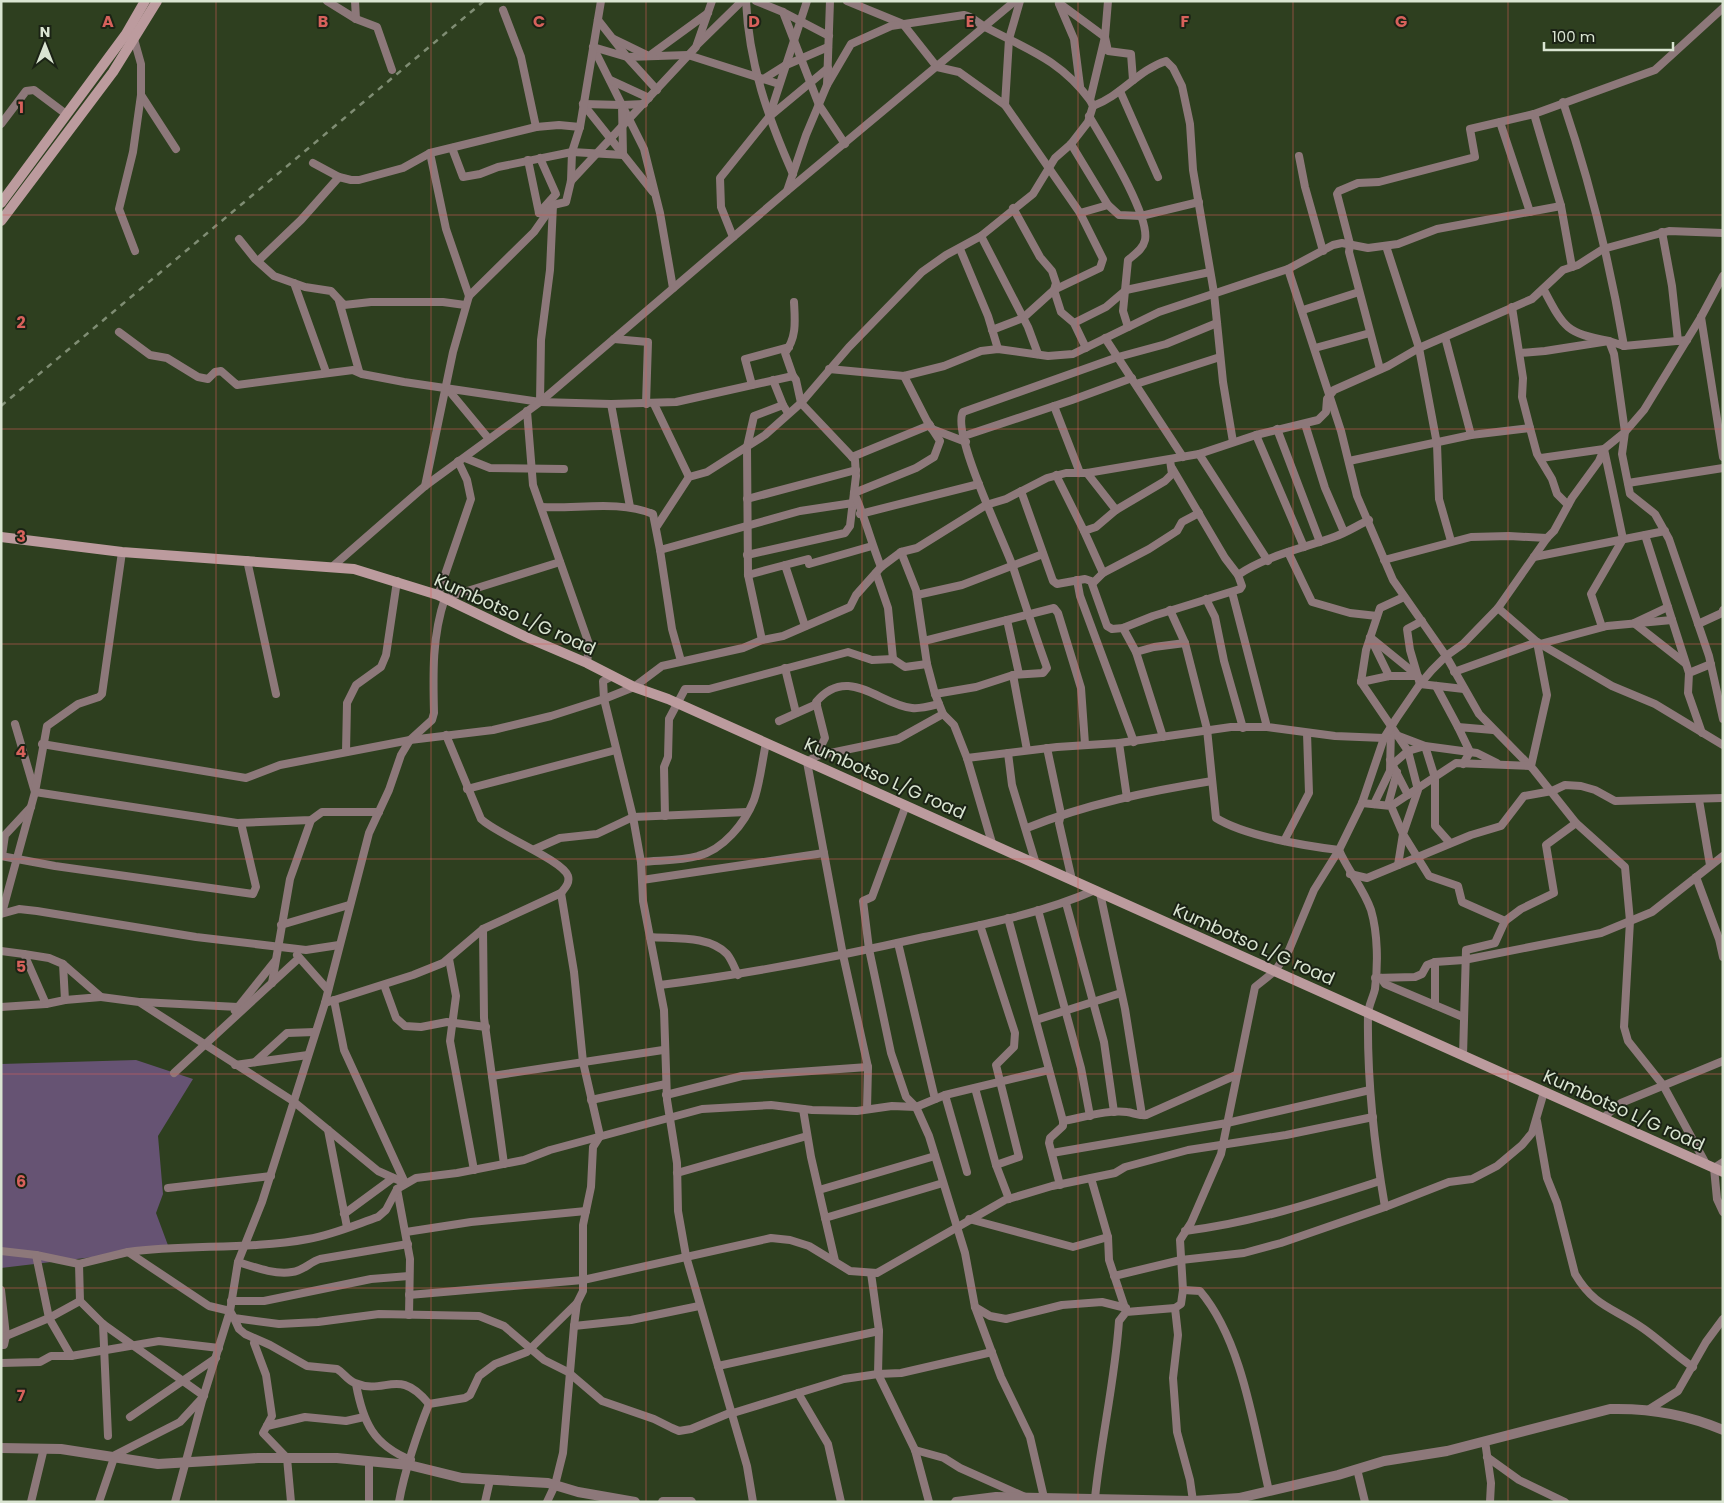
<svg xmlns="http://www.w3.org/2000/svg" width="1724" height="1503" font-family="Poppins,sans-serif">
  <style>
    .green { fill: #665373 }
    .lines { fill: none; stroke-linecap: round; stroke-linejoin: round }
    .minor { stroke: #8d787a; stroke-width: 8 }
    .tertiary { stroke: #8d787a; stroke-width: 10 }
    .secondary { stroke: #bc9b9e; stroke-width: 10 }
    .rail { stroke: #7f8d73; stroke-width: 2.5; stroke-dasharray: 6 6; stroke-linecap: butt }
    .grid { fill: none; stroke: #d7615b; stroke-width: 1; stroke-opacity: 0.55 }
    .labels { text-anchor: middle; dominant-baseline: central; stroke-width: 4; stroke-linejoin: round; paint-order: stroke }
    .street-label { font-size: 18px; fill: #dae5d2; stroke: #1b2315 }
    .grid-label { font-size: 16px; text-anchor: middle; font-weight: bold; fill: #d7615b; stroke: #1b2315; stroke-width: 4; stroke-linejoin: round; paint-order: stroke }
  </style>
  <rect width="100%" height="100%" fill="#2e3f1f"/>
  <!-- green -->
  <path class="green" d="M136,1060L193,1079L158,1136L163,1194L156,1213L169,1248L1,1268V1064Z"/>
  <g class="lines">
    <!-- minor -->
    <g class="minor">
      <path d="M327,1L356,19L377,27L392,70"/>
      <path d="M355,1L356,19"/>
      <path d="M746,1C749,64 768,118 793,174"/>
      <path d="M756,1L783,12L829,36"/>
      <path d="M807,1L769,117L828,68"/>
      <path d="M847,1L903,24L937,67L959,72L1005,105L1009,39L1020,1"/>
      <path d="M1059,3L1105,37L1108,51L1131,54L1133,80"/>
      <path d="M1059,4L1074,39L1080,86"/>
      <path d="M503,10L521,57L536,127"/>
      <path d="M783,12L819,105L845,144"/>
      <path d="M598,20L627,57L688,55L779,84"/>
      <path d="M134,39L141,64V95L176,149"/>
      <path d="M614,39L649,56L708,13"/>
      <path d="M697,45L742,1"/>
      <path d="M593,47L644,149L660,213L673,288"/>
      <path d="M593,47L627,57L657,90"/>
      <path d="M610,80L649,98"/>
      <path d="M762,80L784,66L828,47"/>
      <path d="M827,85L851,44L891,26L964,15C974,17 978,24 987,28C1029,50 1060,60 1090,100"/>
      <path d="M1120,91L1158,177"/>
      <path d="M1563,102C1590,182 1610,263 1624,346"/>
      <path d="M583,104L653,192"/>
      <path d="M622,105L644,104"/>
      <path d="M1005,105L1080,213"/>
      <path d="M1093,106C1121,96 1138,70 1166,61L1173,68L1182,86L1190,124L1193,170L1214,293L1223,382L1233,442"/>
      <path d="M1534,114L1561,206L1572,267"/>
      <path d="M1089,116C1103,140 1150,215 1145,240C1143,249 1135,254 1128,260L1123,311L1128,327"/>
      <path d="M1500,122L1530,212"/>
      <path d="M1,124L26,91L34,90L66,114"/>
      <path d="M1071,144L1108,205"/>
      <path d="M452,148L463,177L480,174L498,167L572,152L623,155L622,105L583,104"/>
      <path d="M430,153L446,229L469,296"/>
      <path d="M1299,156L1305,187L1323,251"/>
      <path d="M528,160L539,213"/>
      <path d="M313,163L339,177L351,180H359L403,168L430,153L536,127L559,125L580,127"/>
      <path d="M571,181L696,47L712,1"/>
      <path d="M787,191L806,135L827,85L830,1"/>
      <path d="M1013,208L1040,257L1052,271L1056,283L1054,290L1061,312L1074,323L1086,348"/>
      <path d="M539,213L556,194L540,158"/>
      <path d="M1662,232L1672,286L1678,341"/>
      <path d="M981,236L1028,327L1038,354"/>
      <path d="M733,237L721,207L720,178L769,117"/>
      <path d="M239,239L255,259L274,276L305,287L331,291L344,305L371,302H443L465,305"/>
      <path d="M1386,246L1419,348L1437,444L1439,499L1451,541"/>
      <path d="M960,249L988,316L998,349"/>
      <path d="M135,251L119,209L133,152L141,95"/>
      <path d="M258,261L301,220L339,177"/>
      <path d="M1288,269L1341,431L1357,496L1393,580L1446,656L1479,714L1533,769L1576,823L1625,867L1630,921L1624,1027L1628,1041L1663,1085L1706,1164"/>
      <path d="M294,283L326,372"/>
      <path d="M1544,290C1564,328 1566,333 1609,341L1614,354L1625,432L1622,454L1630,494L1655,514L1669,539L1709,656L1723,719"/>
      <path d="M339,301L359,371"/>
      <path d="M1512,307L1523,378L1522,397L1530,428L1537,454L1552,479L1557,494L1568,505"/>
      <path d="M1303,310L1359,292"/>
      <path d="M1701,317L1723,457"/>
      <path d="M1074,323L1106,307L1126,290L1210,272"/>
      <path d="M992,330L1023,318L1054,290L1100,268L1103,259L1080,213L1108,205L1119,215L1141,216L1199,202"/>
      <path d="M119,332L150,355L167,358L198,377L208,379L215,372L221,371L237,385L353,370L362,374L404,382L540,402L611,404L676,402L793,376L796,380L801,403L855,460L856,476L850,526L845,533L747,555"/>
      <path d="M1445,337L1471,435"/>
      <path d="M1105,338L1183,457"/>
      <path d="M614,339L648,342L646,404"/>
      <path d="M1315,348L1370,333"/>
      <path d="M1520,353L1545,351L1609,341L1624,346L1687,340"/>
      <path d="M829,369L904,376L944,366L981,351L998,349L1048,356L1073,354L1159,312L1288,269L1333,245L1342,243L1368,248L1398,244L1437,229L1561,206"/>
      <path d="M1380,369L1349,252L1350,244L1337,194L1339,191L1358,183L1379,182L1475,157L1470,129L1534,114L1655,70L1723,8"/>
      <path d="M793,376L785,353C797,337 795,321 794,302"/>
      <path d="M773,380L783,405"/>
      <path d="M1136,384L1220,357"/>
      <path d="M752,385L745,359L789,347"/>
      <path d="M446,387L489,439"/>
      <path d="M540,402L541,340L550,270L553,205"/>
      <path d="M611,404L630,507"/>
      <path d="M654,404L689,477"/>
      <path d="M1054,406L1080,473"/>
      <path d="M527,411L533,485L589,644L587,663"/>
      <path d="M1305,424L1325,488L1344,532"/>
      <path d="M932,429L966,442"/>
      <path d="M1277,429L1320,542"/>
      <path d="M1256,435L1304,547"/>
      <path d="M964,436L1072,400L1132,378"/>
      <path d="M1199,454L1268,561"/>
      <path d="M852,457L930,425"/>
      <path d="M465,458L490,468L564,469"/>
      <path d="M1541,458L1604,449L1623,539L1591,594L1602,627"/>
      <path d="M1349,461L1471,435L1530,428"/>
      <path d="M1172,468L1225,558L1238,575"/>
      <path d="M1087,473L1116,510"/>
      <path d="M1056,475L1084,531"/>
      <path d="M1628,483L1723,468"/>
      <path d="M425,486L453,352L469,296L534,232L553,205L566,202L571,181L572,152L580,127L601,1"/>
      <path d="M1021,491L1053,581L1057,584L1085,579L1091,581L1107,626L1112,629L1123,628L1153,616L1240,589L1242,586L1238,575C1265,556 1304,548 1334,537C1346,533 1358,525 1369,520"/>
      <path d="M747,499L856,470"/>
      <path d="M542,507C578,509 619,500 653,514L660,550L800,511L853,503"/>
      <path d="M860,514L979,484"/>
      <path d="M657,526L689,477L707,472L765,435L801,403L849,347L922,272L946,255L981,236L1033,194L1055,158L1071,144L1088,122L1093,106L1090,100L1105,37L1108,1"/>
      <path d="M1645,535L1689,673"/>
      <path d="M660,550L672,629L681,661"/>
      <path d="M901,552L916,590L927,664L935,694L943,714L954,725L967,758L992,843"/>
      <path d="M1288,552L1312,602L1350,613L1377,616"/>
      <path d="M1534,557L1665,531"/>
      <path d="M247,560L276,694"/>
      <path d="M1384,560L1471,537L1509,536L1547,538"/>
      <path d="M785,565L808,559L809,564L872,546"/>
      <path d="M332,567L425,486L540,402L787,191L1015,1"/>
      <path d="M881,567C871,542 865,517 854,493L916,468L934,457L940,441L927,421L904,376"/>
      <path d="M876,573L888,608L893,659"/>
      <path d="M1103,573L1084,531L1096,527L1116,510L1165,481L1172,474L1170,460"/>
      <path d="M748,575L785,565L805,626"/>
      <path d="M1077,580L1080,596L1134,742"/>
      <path d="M1093,583L1103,573L1149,549L1177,531L1182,522L1199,513"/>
      <path d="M1232,592L1267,727"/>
      <path d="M438,595L471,499L467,480L458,461"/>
      <path d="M917,595L962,585L1043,554"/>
      <path d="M1404,597L1380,608L1366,650L1361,682L1408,751L1418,790L1403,834L1429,876L1458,886L1462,902L1505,921L1495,943L1466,950L1463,1056"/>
      <path d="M1206,599L1215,617L1224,661L1243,728"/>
      <path d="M1668,607L1634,623L1685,663"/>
      <path d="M1498,608L1537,642L1612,686L1655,704L1723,745"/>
      <path d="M1170,610L1185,643L1207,729L1216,818C1245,836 1305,846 1339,850C1348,871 1364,889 1371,910C1378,934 1378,965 1375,989C1373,998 1368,1006 1368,1015C1367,1079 1374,1144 1385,1207"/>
      <path d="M1007,620L1019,674"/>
      <path d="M1422,621L1407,629L1410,650L1420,684L1464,689"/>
      <path d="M1698,624L1722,613L1723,610"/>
      <path d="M1123,628L1136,652L1163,737"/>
      <path d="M762,640L748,575L747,447L754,416L783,405L788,413"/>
      <path d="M924,641L1054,608L1058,613L1081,688L1085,744"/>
      <path d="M1372,641L1389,676"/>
      <path d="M1540,644L1607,626L1672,620"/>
      <path d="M1136,652L1154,647L1185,643"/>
      <path d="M785,668L796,713"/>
      <path d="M1013,675L1027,750"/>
      <path d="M1361,682L1389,676H1418L1370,637"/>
      <path d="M1436,686L1458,727"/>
      <path d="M935,694L976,687L1013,675L1043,673L1047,668C1035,635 1024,601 1013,567C1004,541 951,433 963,412L1118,357L1166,344L1217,323"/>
      <path d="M779,721L817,704"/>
      <path d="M15,724L35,792L237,823L311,820L322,812H379"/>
      <path d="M1702,733L1688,693L1689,673L1711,664"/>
      <path d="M1396,735L1425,746L1477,753L1497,763"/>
      <path d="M1119,743L1127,798"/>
      <path d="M42,744L246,778L280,765L410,740L493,730L551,716L604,699L603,681L611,677"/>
      <path d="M1047,748L1061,814L1059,823L1072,880"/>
      <path d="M346,752L347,703L356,685L381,667L386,655L397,581"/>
      <path d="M1008,753L1012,785L1036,864"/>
      <path d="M816,756L825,738L816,702C848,664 880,705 912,708C920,709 931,706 939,704"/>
      <path d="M967,758L1057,747L1119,743L1231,727H1267L1335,736L1384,738"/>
      <path d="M1390,760L1408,795"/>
      <path d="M1393,764L1408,751L1425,746L1435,778V826L1450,843"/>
      <path d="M1463,764L1470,752L1458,727L1493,730"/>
      <path d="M467,789L616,750"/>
      <path d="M1699,800L1710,865"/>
      <path d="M1362,803L1391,806L1403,834L1398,865"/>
      <path d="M1374,804L1390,771L1391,730"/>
      <path d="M906,805L872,897L863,901L869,949L891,1053L906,1097L916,1107L929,1136L965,1253L975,1307L1001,1377L1030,1437L1045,1502"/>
      <path d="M1388,805L1397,772"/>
      <path d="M1391,806L1456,763L1531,766L1547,695L1537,642L1454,672"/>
      <path d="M665,816L664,767L668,757L669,719L685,689H709L848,652L872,660L893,659L905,667L927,664"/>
      <path d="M1027,828C1086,804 1150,791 1212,781"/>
      <path d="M1284,841L1309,793L1307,733"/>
      <path d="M535,849L560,838L597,834L633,817L747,812"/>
      <path d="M1,856L55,866L253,894L256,887L241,823"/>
      <path d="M2,856L5,835L31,807"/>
      <path d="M641,862C659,860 680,861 698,856C723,850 745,823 754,800C760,783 762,762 766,743"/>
      <path d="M1350,874L1367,878L1471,835L1501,826L1524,796L1552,791L1565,785L1581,786L1595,790L1615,801L1723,798"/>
      <path d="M1696,877L1719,939L1723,957"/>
      <path d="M642,880L824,853"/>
      <path d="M1100,893L1125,1009L1142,1115"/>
      <path d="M1066,903L1104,1042L1114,1112"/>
      <path d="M1038,910L1081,1068L1090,1116"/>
      <path d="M2,913L35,792L47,726L78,704L99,697L102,694L122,552"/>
      <path d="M1,914L19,909L37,911L196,937L306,950L339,945"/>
      <path d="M1008,918L1063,1121V1126L1050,1138L1049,1143L1060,1185"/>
      <path d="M1505,921L1521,909L1554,893L1546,845L1576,823"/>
      <path d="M281,925L349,905"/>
      <path d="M980,925L1015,1033L1014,1047L996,1065L1019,1157L996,1165L1009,1199"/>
      <path d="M483,929L484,1018L504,1164"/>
      <path d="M650,937C674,939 709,935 727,954C732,960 735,969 738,975"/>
      <path d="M898,943L935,1099"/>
      <path d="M1,951L24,954L46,1004L1,1007"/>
      <path d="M24,954L49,958L63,964L65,1000L46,1004"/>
      <path d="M297,955L328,990"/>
      <path d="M449,959L456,996L450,1041L474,1170"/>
      <path d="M1435,962V1005"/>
      <path d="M63,964L101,997L65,1000"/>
      <path d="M1375,978L1415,977L1422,974L1427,965L1435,962L1464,960L1601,933L1652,912L1723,856"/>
      <path d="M1381,978L1385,984L1463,1017"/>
      <path d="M272,983L290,879L311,820"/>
      <path d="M384,985L396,1018L405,1026L421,1027L447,1022L486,1027"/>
      <path d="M660,985C749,974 836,957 924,937C981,925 1041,914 1095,890"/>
      <path d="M101,997L139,1002L293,1101L378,1171L405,1183"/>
      <path d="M334,1000L344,1050L405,1183"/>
      <path d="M141,1002L238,1007"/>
      <path d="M325,1003L413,975L443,963L483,929L561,893C565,888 570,883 568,876C563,860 496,834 481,819L446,735"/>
      <path d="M235,1011L275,961"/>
      <path d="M1036,1020L1121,993"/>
      <path d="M255,1062L287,1033L315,1032"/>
      <path d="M235,1065L308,1055"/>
      <path d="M174,1073L299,958"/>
      <path d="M492,1076L663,1050"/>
      <path d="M975,1088L996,1165"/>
      <path d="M666,1095L742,1076L868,1067"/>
      <path d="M945,1095L967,1172"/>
      <path d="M591,1100L666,1084"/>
      <path d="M803,1109L811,1157L835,1261"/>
      <path d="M867,1109L868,1067L843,955L807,762L816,756L898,739L943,714"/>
      <path d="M1603,1118L1621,1103L1723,1061"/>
      <path d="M1063,1121C1081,1118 1109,1109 1127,1112C1134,1113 1139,1116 1146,1115L1236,1075"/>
      <path d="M1537,1121L1547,1178L1557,1203L1575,1274C1595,1308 1615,1308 1644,1329C1661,1341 1675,1355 1693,1367"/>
      <path d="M328,1130L347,1227"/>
      <path d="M1052,1153L1227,1123L1370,1090"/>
      <path d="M1723,1162L1714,1168L1717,1199L1723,1212"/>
      <path d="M677,1173L807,1136"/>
      <path d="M1091,1178L1108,1237L1109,1260L1126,1311"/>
      <path d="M168,1188L271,1176"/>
      <path d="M397,1189L410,1259L409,1315"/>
      <path d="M819,1190L935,1156"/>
      <path d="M344,1214L393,1178"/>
      <path d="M825,1218L943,1183"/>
      <path d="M969,1219L1073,1247L1108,1237"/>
      <path d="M1185,1231C1252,1223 1316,1202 1380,1181"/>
      <path d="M406,1232L471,1222L586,1211"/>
      <path d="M1,1251L36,1255L79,1264L128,1252"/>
      <path d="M36,1255L49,1318L71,1356L159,1341L219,1348"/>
      <path d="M238,1262C254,1267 275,1275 292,1272C303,1271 310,1262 320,1259L408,1244"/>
      <path d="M79,1264L80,1301L103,1324L204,1396L180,1422L115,1455L99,1502"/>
      <path d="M871,1273L879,1331L878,1374L915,1450L929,1502"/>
      <path d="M1114,1276L1181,1260L1244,1253L1281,1243L1385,1207L1449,1182L1472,1179L1497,1166L1522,1145L1532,1133L1544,1092"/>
      <path d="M1,1290L6,1336L4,1345H1"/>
      <path d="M1183,1290L1200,1291C1242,1340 1254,1428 1269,1491"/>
      <path d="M409,1295L583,1280L771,1238L790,1240L809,1246L850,1271L877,1273L1005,1200L1052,1186L1115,1173L1125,1167L1188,1150L1286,1135L1373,1117"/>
      <path d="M231,1301H264L371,1279L409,1276"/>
      <path d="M975,1307L990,1316L1006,1319L1062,1305L1102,1302L1126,1308"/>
      <path d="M1175,1308L1178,1335L1173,1378L1177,1432L1190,1480L1193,1501"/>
      <path d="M234,1318L239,1329L245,1334L270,1345L307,1366L337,1369C344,1373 347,1380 355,1383C386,1396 398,1366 429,1404"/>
      <path d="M103,1324L108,1436"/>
      <path d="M574,1326L631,1320L699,1306"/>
      <path d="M6,1336L49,1318L80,1301"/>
      <path d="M254,1343L266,1375L272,1416L263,1433L287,1458L291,1502"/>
      <path d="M1,1363L40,1362L51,1356H71"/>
      <path d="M718,1366L879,1331"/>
      <path d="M356,1384C363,1422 373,1445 411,1460"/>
      <path d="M798,1393L828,1444L841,1502"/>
      <path d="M1648,1410L1678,1391L1706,1342L1723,1319"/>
      <path d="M732,1412L691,1429L679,1431L672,1428L654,1419L602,1401L568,1372L544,1360L504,1326L479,1316L379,1314L318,1322L279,1324L234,1318L230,1311L209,1306L128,1252C187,1244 249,1250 308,1239C332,1235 355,1225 378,1217L386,1210L397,1189L416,1178L457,1173L524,1160L550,1150L702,1109L771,1105L812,1110L857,1111L892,1106L916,1107L945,1095L1049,1070"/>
      <path d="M733,1413L844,1379L878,1374L901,1373L992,1352"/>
      <path d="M130,1417L216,1358"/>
      <path d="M267,1426L305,1417L346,1421L364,1417"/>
      <path d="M1485,1441L1491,1483L1490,1502"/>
      <path d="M915,1450L944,1458L960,1468L1025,1497"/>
      <path d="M1487,1457L1519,1480L1565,1502"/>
      <path d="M1357,1469L1365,1502"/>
      <path d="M1095,1498C1101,1439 1115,1380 1119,1321L1126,1312L1175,1308L1181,1304L1183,1290L1180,1240L1191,1223L1221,1154L1255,987L1275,971L1289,950L1314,890L1339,850L1362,803L1384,738L1396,719L1420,684L1432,670L1446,656L1463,644L1498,608L1547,538L1554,531L1572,498L1599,461L1604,449L1625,432L1644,410L1701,317L1723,276"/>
      <path d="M31,1502L44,1448"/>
      <path d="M175,1502L202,1401L230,1311L238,1262L262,1202L325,1003L369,833L389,790L401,755L410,740L432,720L434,713C433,674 432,636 445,598L560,562"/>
      <path d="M369,1502V1461"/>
      <path d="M399,1502C404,1473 418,1431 429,1404L465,1398L470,1395L479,1376L495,1364L527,1352L577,1303"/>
      <path d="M485,1502L490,1480"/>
      <path d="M547,1502L555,1485L563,1453L574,1326L577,1303L583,1291V1225L591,1187L593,1147L600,1136L583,1062L574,972L561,893"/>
      <path d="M753,1502L747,1466L686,1256L678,1211L677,1163L667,1100L664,1010L643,901L641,862L633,817L604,699L634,687L662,666L743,648L762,640L783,636L850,607L856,595L881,567L901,552L917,548L986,505L1006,499L1047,478L1066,473H1087L1199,454L1256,435L1318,420L1326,412L1327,399L1334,390L1388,366L1419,348L1532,299L1563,270L1578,265L1603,249L1669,231L1723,233"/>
    </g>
    <!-- tertiary -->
    <g class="tertiary">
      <path d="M1,1448L61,1449L158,1464L258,1458H337L409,1465L462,1478L548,1483L578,1492L635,1502"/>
      <path d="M663,1502H691"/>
      <path d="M956,1502L996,1497L1193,1501L1239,1498L1338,1475L1384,1461L1447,1451L1610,1409C1650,1408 1686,1414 1723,1430"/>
    </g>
    <!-- secondary -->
    <g class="secondary">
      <path d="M1,203L126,34L145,1"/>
      <path d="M1,221L113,72L157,1"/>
      <path d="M1,537L122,552L354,569L438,595L526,637L587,663L634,687L668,699L1723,1172"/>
    </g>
    <!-- rail -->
    <path class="rail" d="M1,406L484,1"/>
  </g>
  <!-- grid -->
  <path class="grid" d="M216,1V1502M431,1V1502M646,1V1502M862,1V1502M1078,1V1502M1293,1V1502M1508,1V1502M1,215H1723M1,429H1723M1,644H1723M1,859H1723M1,1074H1723M1,1288H1723"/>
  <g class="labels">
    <!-- street labels -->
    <g class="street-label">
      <text transform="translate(515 614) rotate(24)">Kumbotso L/G road</text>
      <text transform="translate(885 778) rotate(24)">Kumbotso L/G road</text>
      <text transform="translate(1254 944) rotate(24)">Kumbotso L/G road</text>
      <text transform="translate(1624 1110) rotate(24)">Kumbotso L/G road</text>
    </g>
  </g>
  <g class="grid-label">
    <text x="108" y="27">A</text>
    <text x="323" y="27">B</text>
    <text x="539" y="27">C</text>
    <text x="754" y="27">D</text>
    <text x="970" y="27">E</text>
    <text x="1185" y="27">F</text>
    <text x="1401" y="27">G</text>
    <text x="21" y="113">1</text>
    <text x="21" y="328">2</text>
    <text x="21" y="542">3</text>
    <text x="21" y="757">4</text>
    <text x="21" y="972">5</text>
    <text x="21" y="1187">6</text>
    <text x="21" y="1401">7</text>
  </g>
  <!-- border -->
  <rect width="1724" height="1503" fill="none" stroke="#dae5d2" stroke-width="5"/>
  <!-- north arrow -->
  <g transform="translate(45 45)" stroke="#1b2315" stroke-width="4" paint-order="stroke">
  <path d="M0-4L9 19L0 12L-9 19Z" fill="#dae5d2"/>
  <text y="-8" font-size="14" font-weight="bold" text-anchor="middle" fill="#dae5d2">N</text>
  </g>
  <!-- scale -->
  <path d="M1544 42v8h129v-8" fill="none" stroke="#dae5d2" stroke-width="2.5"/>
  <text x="1552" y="42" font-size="15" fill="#dae5d2" stroke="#1b2315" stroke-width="4" paint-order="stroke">100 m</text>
</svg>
